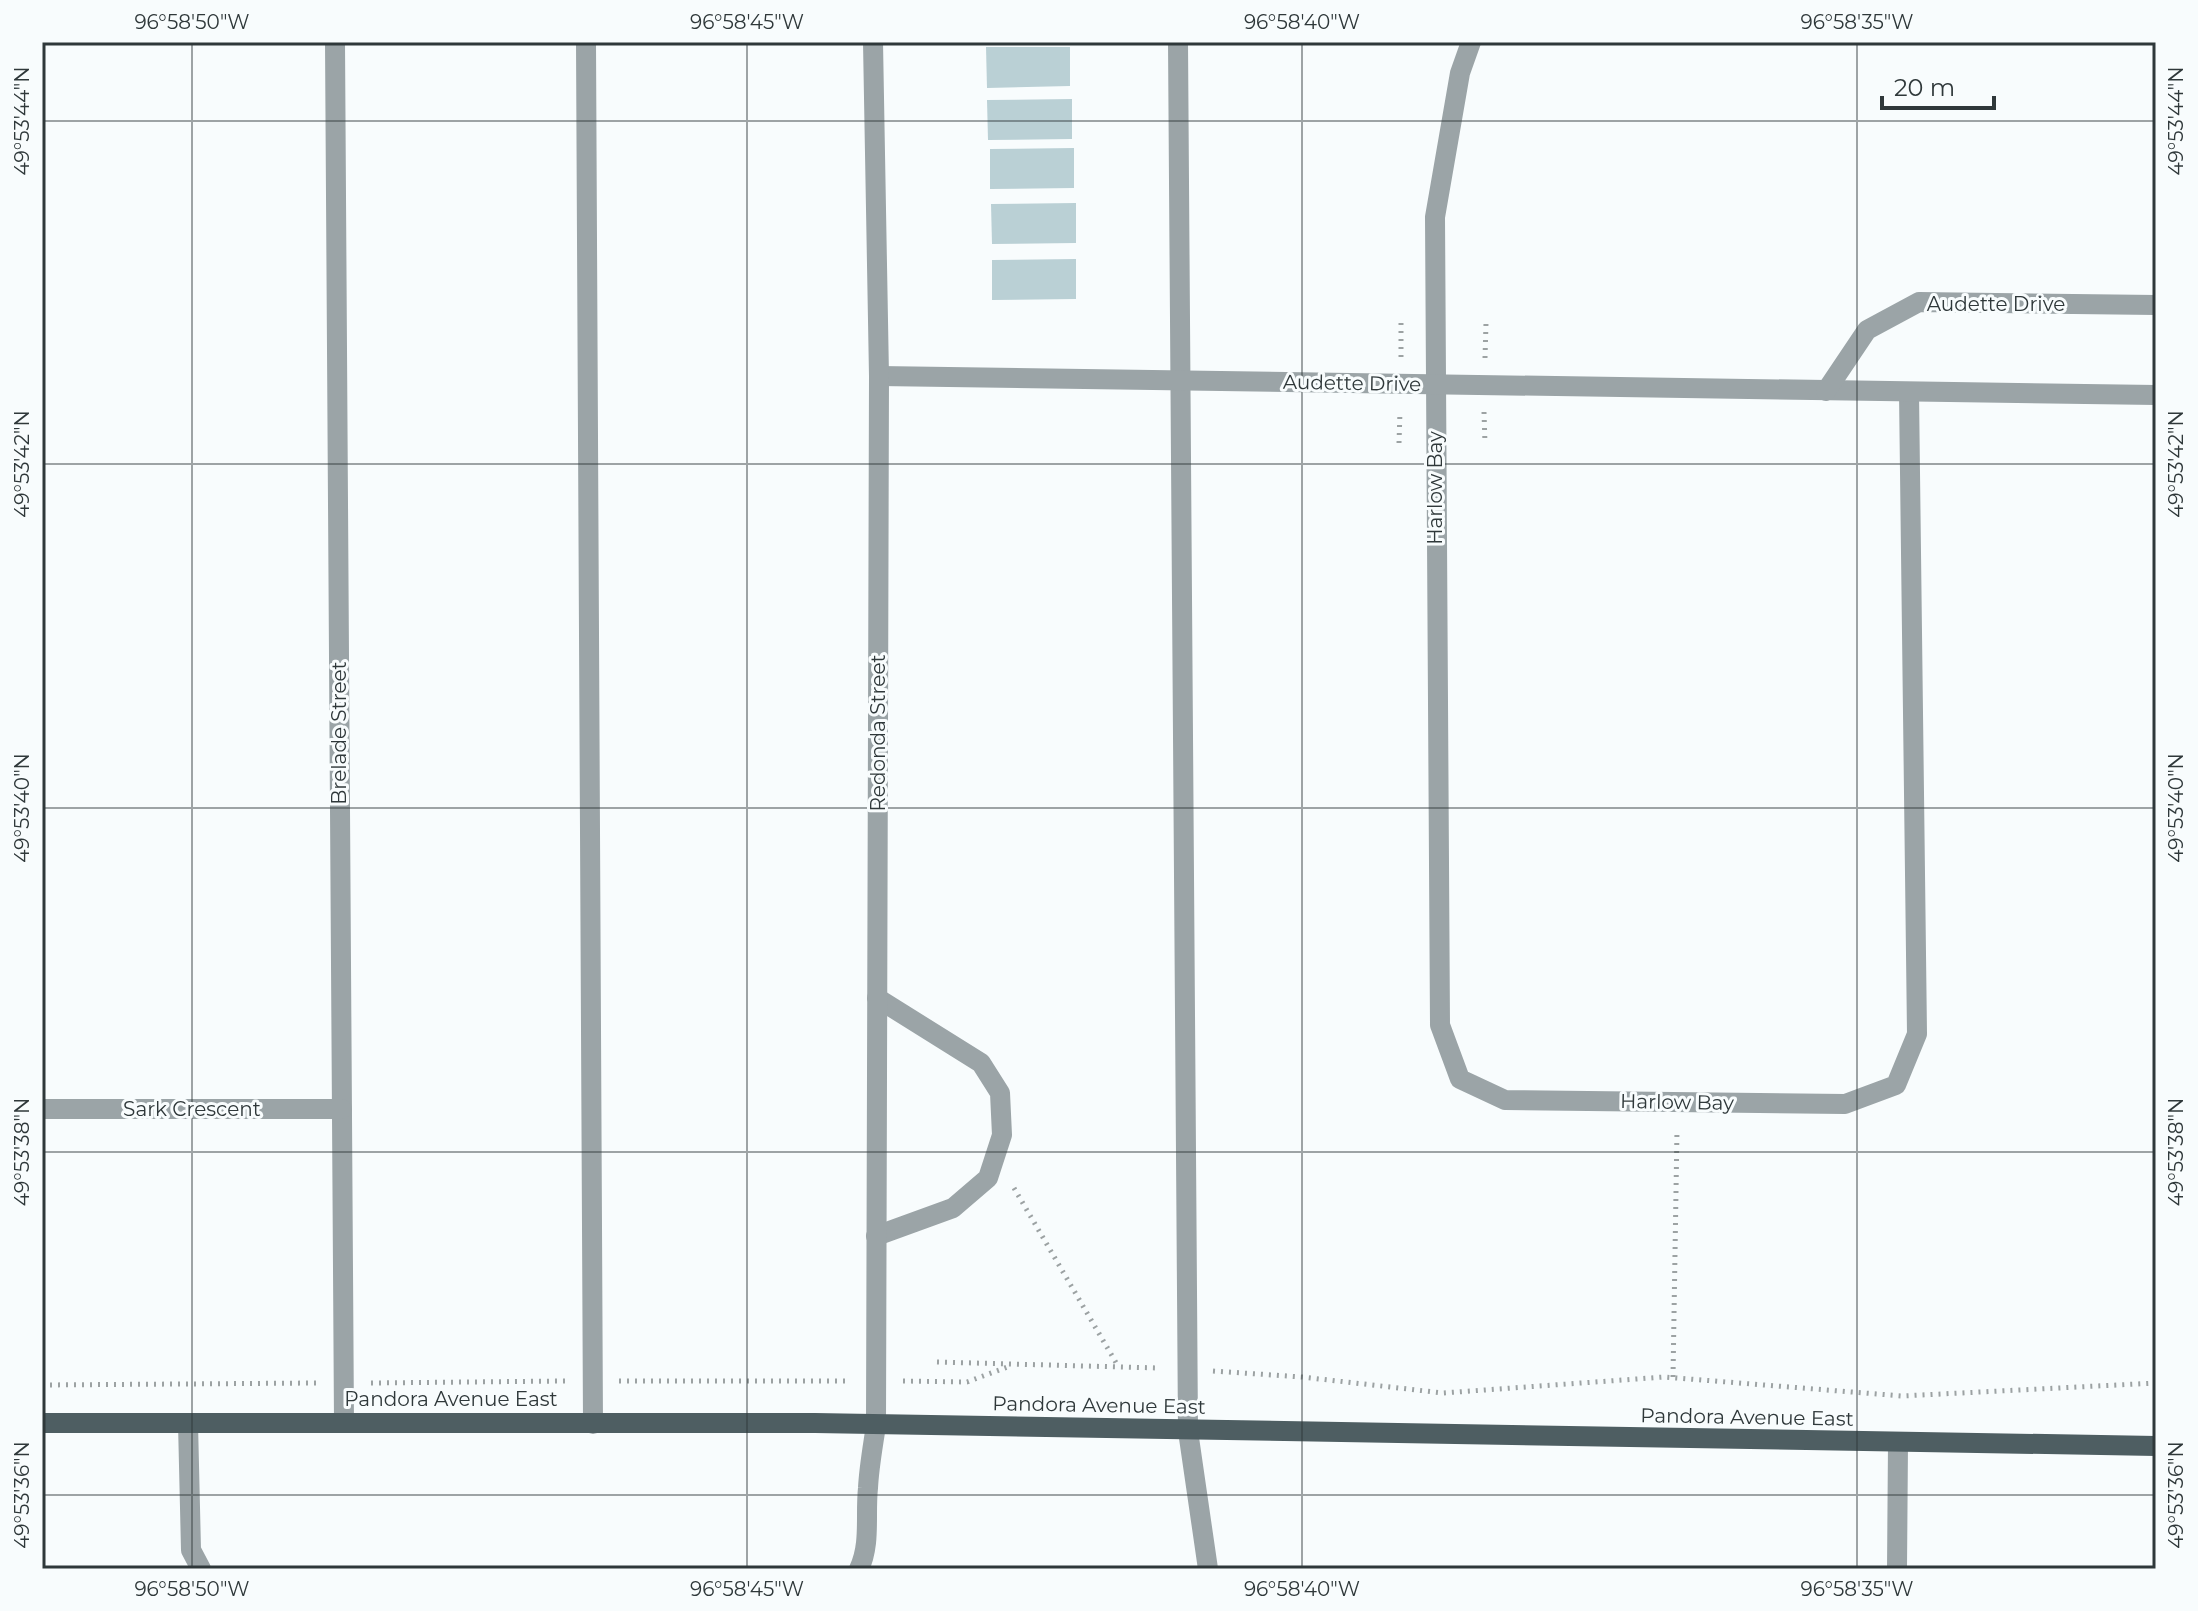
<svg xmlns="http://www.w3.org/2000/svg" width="2198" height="1611" font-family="Montserrat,sans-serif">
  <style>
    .building { fill: #bad0d5 }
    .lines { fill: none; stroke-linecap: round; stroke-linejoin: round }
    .path { stroke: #9ca2a3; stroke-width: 5; stroke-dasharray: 2 6; stroke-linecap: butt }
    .minor { stroke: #9ba4a7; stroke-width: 20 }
    .major { stroke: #4e5e62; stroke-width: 20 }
    .ticks { fill: none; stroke: #2f383a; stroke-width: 2; stroke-opacity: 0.45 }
    .labels { text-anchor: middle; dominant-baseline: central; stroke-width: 6; stroke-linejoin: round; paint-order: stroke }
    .street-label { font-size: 20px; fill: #2f383a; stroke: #f8fcfd }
    .neatline { fill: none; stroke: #2f383a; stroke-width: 3 }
    .ticks-label { font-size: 20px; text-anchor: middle; fill: #2f383a }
  </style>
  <rect width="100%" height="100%" fill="#f8fcfd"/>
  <!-- building -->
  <g class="building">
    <path d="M986,47H1070V86L987,88Z"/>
    <path d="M1072,99V139L988,140L987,100Z"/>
    <path d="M1074,148V188L990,189V149Z"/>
    <path d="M1076,203V243L992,244L991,204Z"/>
    <path d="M1076,259V299L992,300V260Z"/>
  </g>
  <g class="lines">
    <!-- path -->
    <g class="path">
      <path d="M1401,357V322"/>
      <path d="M1485,358L1486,323"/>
      <path d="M1484,412L1485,444"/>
      <path d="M1399,443L1400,411"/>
      <path d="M1014,1188L1118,1366"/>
      <path d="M937,1362L1159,1368"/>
      <path d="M1213,1371L1302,1377L1443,1393L1664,1377L1902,1396L2156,1383"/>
      <path d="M1673,1377L1677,1130"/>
      <path d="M619,1381H849"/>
      <path d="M903,1381L967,1382L1010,1366"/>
      <path d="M371,1383L565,1381"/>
      <path d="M42,1385L317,1383"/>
    </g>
    <!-- minor -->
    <g class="minor">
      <path d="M335,42L344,1423"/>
      <path d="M586,42L593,1424"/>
      <path d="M1178,42L1188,1431L1208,1569"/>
      <path d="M1471,42L1460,73L1435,217L1440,1025L1460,1079L1505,1100L1845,1104L1896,1085L1917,1034L1909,392"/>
      <path d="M879,376L2156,395"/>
      <path d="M1826,391L1867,330L1919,302L2156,305"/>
      <path d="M42,1109H342"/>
      <path d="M876,1236L953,1208L988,1178L1002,1135L1000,1093L981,1063L877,998"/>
      <path d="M188,1423L191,1550L201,1569"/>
      <path d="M859,1569C871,1544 865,1515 868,1488C869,1467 873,1446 876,1425L879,376L873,42"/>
      <path d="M1897,1569L1898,1444"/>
    </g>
    <!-- major -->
    <path class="major" d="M42,1423H815L2156,1446"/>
  </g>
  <!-- ticks -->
  <path class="ticks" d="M192,42V1569M747,42V1569M1302,42V1569M1857,42V1569M42,121H2156M42,464H2156M42,808H2156M42,1152H2156M42,1495H2156"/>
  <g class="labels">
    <!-- street labels -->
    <g class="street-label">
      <text x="1996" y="304">Audette Drive</text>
      <text transform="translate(1352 383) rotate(1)">Audette Drive</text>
      <text transform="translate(1435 488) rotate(-90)">Harlow Bay</text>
      <text transform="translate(339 733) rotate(-90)">Brelade Street</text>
      <text transform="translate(878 733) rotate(-90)">Redonda Street</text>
      <text transform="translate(1677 1102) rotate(1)">Harlow Bay</text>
      <text x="192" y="1109">Sark Crescent</text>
      <text x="451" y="1399">Pandora Avenue East</text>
      <text transform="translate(1099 1405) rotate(1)">Pandora Avenue East</text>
      <text transform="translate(1747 1417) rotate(1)">Pandora Avenue East</text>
    </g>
  </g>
  <!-- border -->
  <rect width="2198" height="1611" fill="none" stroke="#f8fcfd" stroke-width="88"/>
  <!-- scale -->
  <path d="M1882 96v12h112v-12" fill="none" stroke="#2f383a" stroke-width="4"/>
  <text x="1894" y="96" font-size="24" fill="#2f383a" stroke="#f8fcfd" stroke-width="6" paint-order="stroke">20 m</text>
  <rect x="44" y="44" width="2110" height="1523" class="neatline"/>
  <g class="ticks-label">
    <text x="192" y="29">96°58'50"W</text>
    <text x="747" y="29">96°58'45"W</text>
    <text x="1302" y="29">96°58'40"W</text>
    <text x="1857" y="29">96°58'35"W</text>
    <text transform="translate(22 121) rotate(-90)" y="7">49°53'44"N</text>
    <text transform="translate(2176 121) rotate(-90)" y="7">49°53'44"N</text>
    <text transform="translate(22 464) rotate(-90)" y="7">49°53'42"N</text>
    <text transform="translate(2176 464) rotate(-90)" y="7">49°53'42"N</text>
    <text transform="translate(22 808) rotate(-90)" y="7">49°53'40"N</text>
    <text transform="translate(2176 808) rotate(-90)" y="7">49°53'40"N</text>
    <text transform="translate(22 1152) rotate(-90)" y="7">49°53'38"N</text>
    <text transform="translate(2176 1152) rotate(-90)" y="7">49°53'38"N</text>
    <text transform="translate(22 1495) rotate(-90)" y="7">49°53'36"N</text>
    <text transform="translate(2176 1495) rotate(-90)" y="7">49°53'36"N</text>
    <text x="192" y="1596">96°58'50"W</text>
    <text x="747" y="1596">96°58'45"W</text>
    <text x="1302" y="1596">96°58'40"W</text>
    <text x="1857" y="1596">96°58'35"W</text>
  </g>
</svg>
